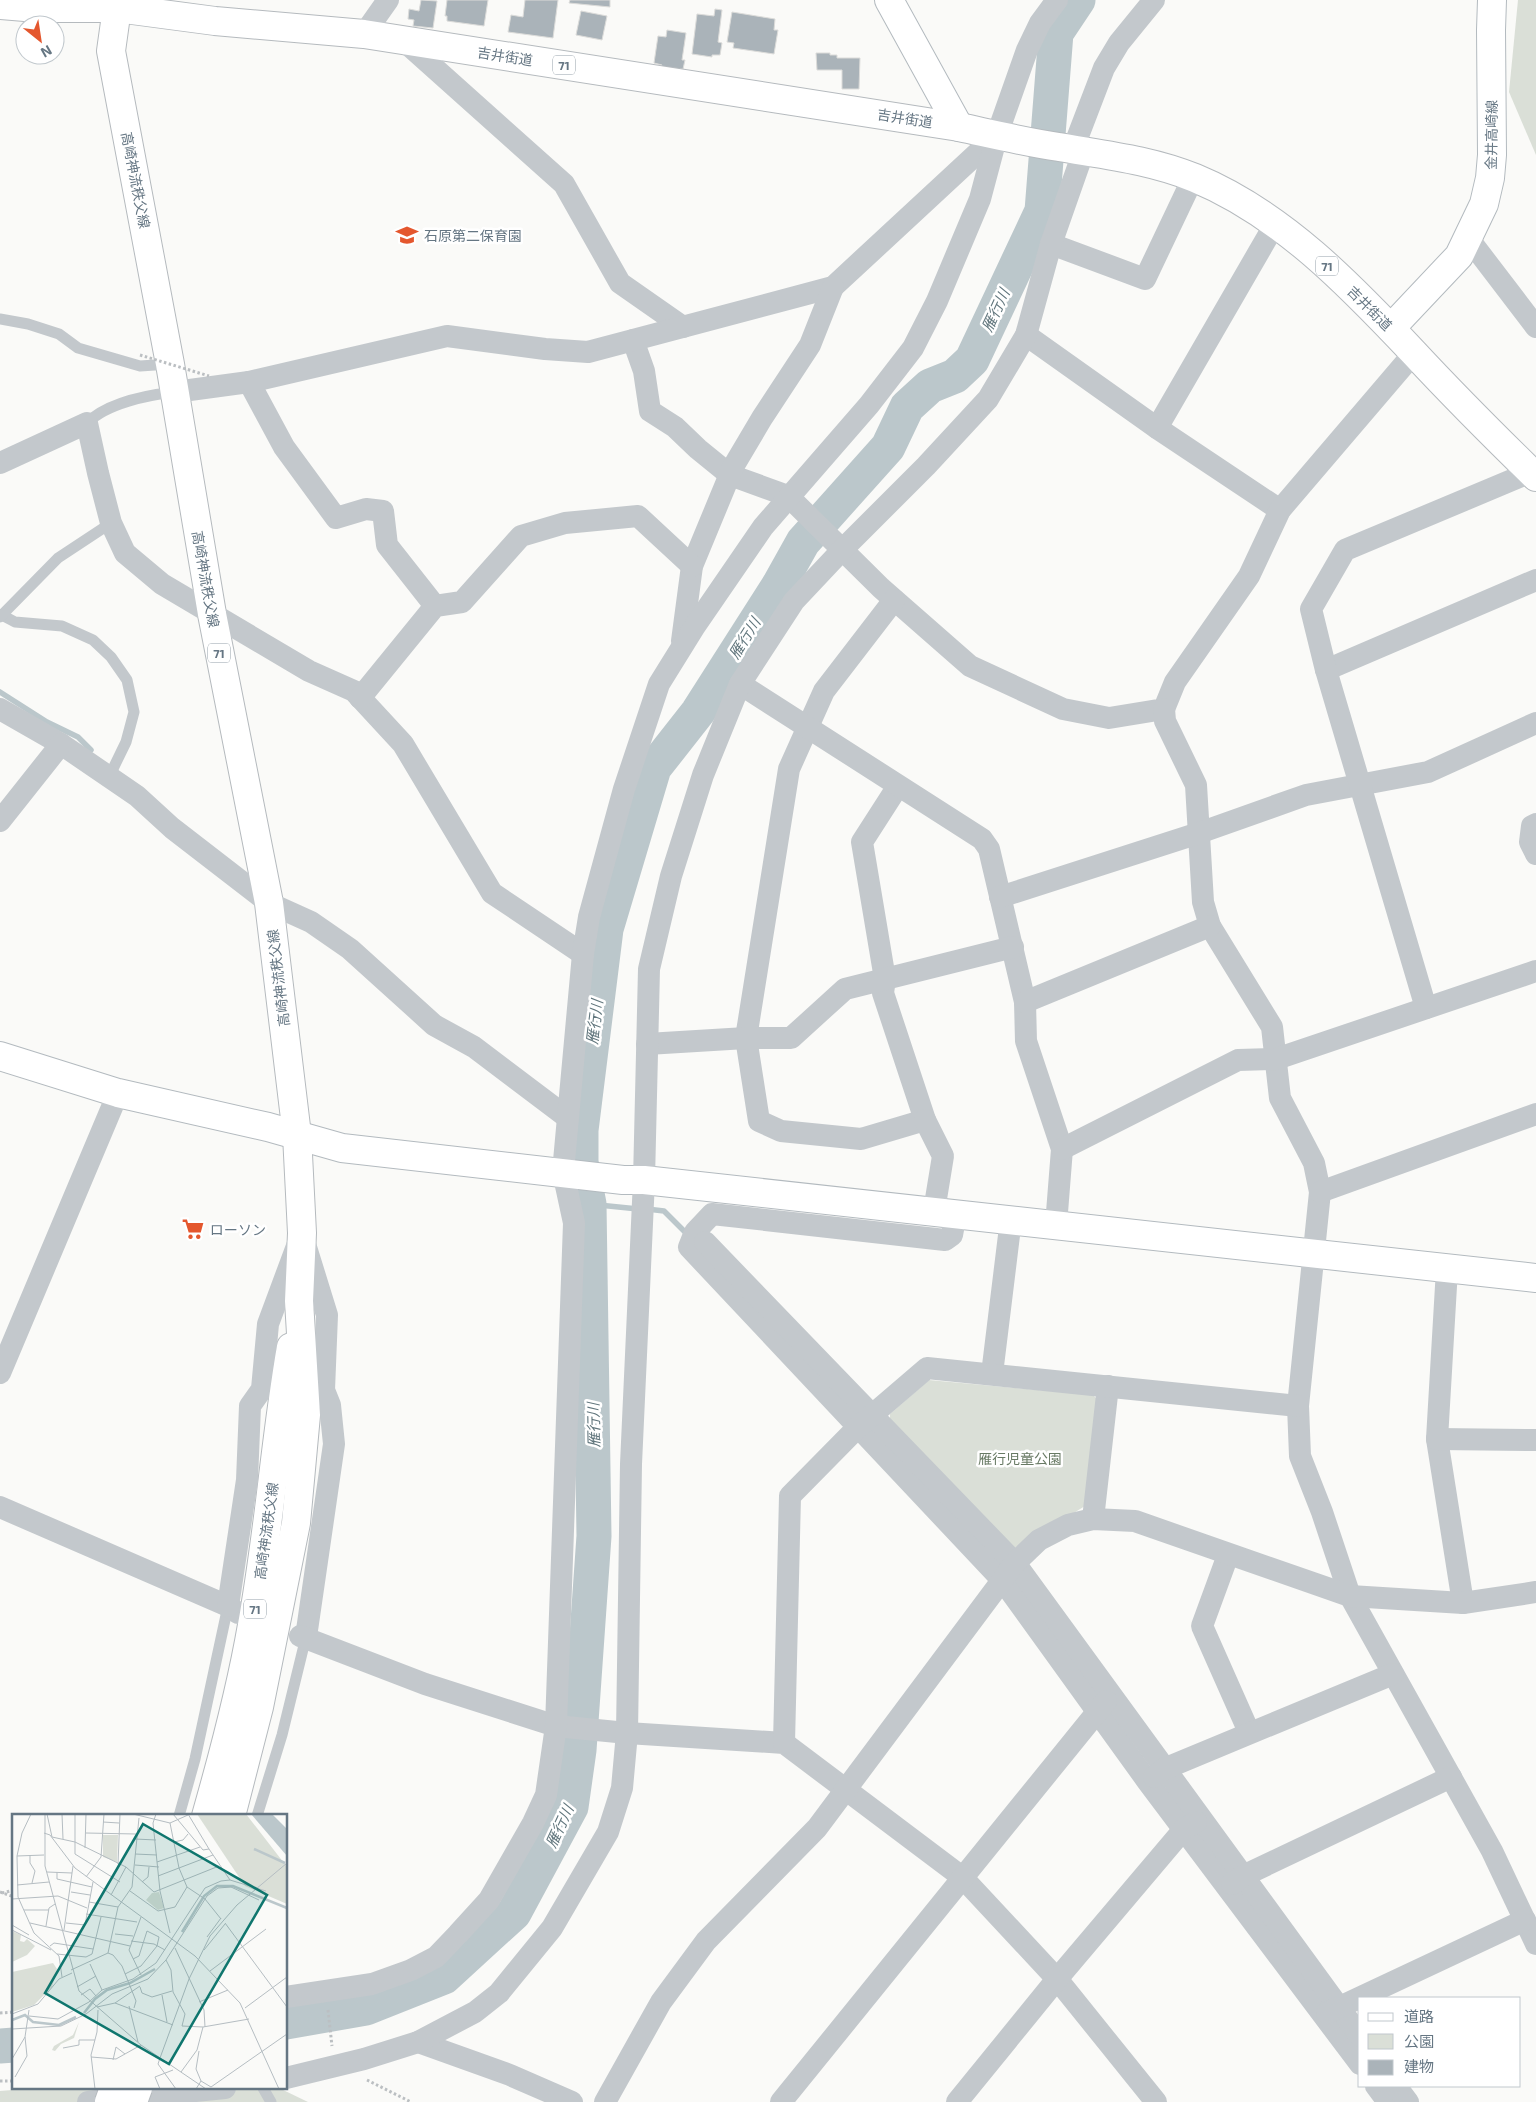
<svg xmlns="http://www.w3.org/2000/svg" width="1536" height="2102" font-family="'Exo 2','Noto Sans JP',sans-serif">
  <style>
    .green { fill: #dadfd7 }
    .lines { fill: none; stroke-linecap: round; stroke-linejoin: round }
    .stream { stroke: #bbc7cb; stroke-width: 5.5 }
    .river { stroke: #bbc7cb; stroke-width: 35 }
    .building { fill: #aab3b9; stroke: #dcdcda }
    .secondary-casing { stroke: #b3babf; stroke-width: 30 }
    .primary-casing { stroke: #b5babe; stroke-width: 30 }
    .path { stroke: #bbbfc2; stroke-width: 3; stroke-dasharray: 2.5 2.5; stroke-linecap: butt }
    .lane { stroke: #c3c8cc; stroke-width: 11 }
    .street { stroke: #c3c8cc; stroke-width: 22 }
    .secondary { stroke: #fff; stroke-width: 28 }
    .primary { stroke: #fff; stroke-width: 28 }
    .primary-bridge-casing { stroke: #b5babe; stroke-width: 30; stroke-linecap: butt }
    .path-bridge { stroke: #bbbfc2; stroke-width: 3; stroke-dasharray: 2.5 2.5; stroke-linecap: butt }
    .primary-bridge { stroke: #fff; stroke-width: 28 }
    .labels { text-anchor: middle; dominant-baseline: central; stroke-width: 5; stroke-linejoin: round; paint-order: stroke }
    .shield { fill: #fff; stroke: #939fa8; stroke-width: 1 }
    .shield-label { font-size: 12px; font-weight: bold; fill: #657683 }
    .street-label { font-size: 14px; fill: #657683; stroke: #fff }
    .poi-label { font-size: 14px; fill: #657683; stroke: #fff; text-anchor: start }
    .park-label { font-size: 14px; fill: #687a64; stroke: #fff }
    .water-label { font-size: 15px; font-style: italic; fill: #60757c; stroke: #fff }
    .inset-river { fill: none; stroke: #bbc7cb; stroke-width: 2.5 }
    .inset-road { fill: none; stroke: #b5bdc2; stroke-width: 1 }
    .view { fill: #0f766e; fill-opacity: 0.15; stroke: #0f766e; stroke-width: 2.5 }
    .inset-edge { fill: none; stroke: #657683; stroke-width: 2.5 }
  </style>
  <rect width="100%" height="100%" fill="#fafaf8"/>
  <!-- green -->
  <g class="green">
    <path d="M1518,0H1536V155L1509,92Z"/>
    <path d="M929,1380L1093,1395L1100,1402L1085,1506L1017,1548L1009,1547L890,1424V1414Z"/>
    <path d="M37,2088H279L308,2102H0V2091Z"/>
  </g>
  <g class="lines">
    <!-- stream -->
    <g class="stream">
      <path d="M0,692L47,722L78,737L91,750"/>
      <path d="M589,1204L638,1209"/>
      <path d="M647,1209L664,1211L688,1235"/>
    </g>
    <!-- river -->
    <g class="river">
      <path d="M286,2022L366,2008L444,1977L514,1913L571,1807L579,1750L594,1536L589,1204L581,1162V1130L606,929L654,768L698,712L779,585L803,542L888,447L907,407L930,386L955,376L972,360L1042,211L1056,33L1078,0"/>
      <path d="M0,2046L14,2045"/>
    </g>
  </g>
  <!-- building -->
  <g class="building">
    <path d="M421,0L437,1L433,28L413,26L414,20L408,19L409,9L419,11Z"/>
    <path d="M447,0H488L484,26L447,21V16H445Z"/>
    <path d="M525,0H558L553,38L508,32L511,15L523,17Z"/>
    <path d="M570,0H610V7L569,3Z"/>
    <path d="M715,9L722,10L718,42L722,43L720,55H712V57L692,54L697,14L714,16Z"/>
    <path d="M581,11L607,16L602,40L576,35Z"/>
    <path d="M732,12L775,19L774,30H778L774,54L733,48L734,43L727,42Z"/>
    <path d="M667,30L686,33L682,60H685L683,69L661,67L662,65L654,63L658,36L666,37Z"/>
    <path d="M816,53H830V55H837V58H860L859,89H842V70H817Z"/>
  </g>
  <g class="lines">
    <!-- secondary casing -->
    <g class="secondary-casing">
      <g id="secondary">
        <path d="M889,0L959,127"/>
        <path d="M1391,328L1459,256L1484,204L1490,178L1492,155L1491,30L1492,0"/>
        <path d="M0,1056L118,1093L268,1127L342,1148L623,1180H644C941,1212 1238,1247 1536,1278"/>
      </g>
    </g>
    <!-- primary casing -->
    <g class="primary-casing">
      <g id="primary">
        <path d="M0,5L37,8H117L215,21L364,34L959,127C992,134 1025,142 1059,147C1105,155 1151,160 1195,178C1282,214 1351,286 1414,353C1454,396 1495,437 1536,477"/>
        <path d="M117,8L111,51L170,364L212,614L269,903L297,1135L302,1233L299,1301L306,1415L296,1523L259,1707L231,1816"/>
        <path d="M206,1816C224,1753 241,1689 252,1625C269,1533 275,1439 291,1347"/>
      </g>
    </g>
    <!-- path -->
    <g class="path">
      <path d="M0,1892L14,1897"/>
      <path d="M2,1893L14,1890"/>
      <path d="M328,2010L332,2046"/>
      <path d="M0,2013L14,2012"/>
      <path d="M367,2080L411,2102"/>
      <path d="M0,2081H14"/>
    </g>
    <!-- lane -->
    <g class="lane">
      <path d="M0,319L28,324L59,334L78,348L140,366L170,364"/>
      <path d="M87,423C107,403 148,395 175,392"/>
      <path d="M2,615L15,622L62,626L93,640L111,657L127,680L134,712L126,742L109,777"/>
      <path d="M0,617L58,558L111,523"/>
      <path d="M179,1816L195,1759L228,1606"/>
      <path d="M257,1816L282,1735L306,1637"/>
      <path d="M263,2088L271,2102"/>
    </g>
    <!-- street -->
    <g class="street">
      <path d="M364,34L388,0"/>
      <path d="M403,40L564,184L620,283L683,327"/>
      <path d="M1073,149L1104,68L1119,43L1154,0"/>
      <path d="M1468,238L1536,327"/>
      <path d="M1051,244L1145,279L1193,178"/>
      <path d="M1026,335L1157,428L1280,510"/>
      <path d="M633,340L644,371L650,411L675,427L698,449L730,475L788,496L881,588L970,666L1063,709L1109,718L1164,709L1175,682L1249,576L1280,510L1414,353"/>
      <path d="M249,382L284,447L336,518L366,509L383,511L387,545L435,606"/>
      <path d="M175,392L249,382L447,336L545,349L588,352L833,287L997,135"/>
      <path d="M1157,428L1275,224"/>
      <path d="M0,463L87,423L98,473L111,523L125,553L162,584L309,671L354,691L403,744L492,893L583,954"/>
      <path d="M894,600L824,691L789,769L746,1038L759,1121L781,1131L861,1139L925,1120L883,993L885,979L862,842L898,786"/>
      <path d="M682,641L692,566L733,467L762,418L810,345L833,287"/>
      <path d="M1326,670L1536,580"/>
      <path d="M740,684L982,839L989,849L1025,1002L1026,1041L1062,1149L1056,1225"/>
      <path d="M360,698L435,606L462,602L521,536L565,523L638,516L692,566"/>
      <path d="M0,709L61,744L137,796L172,828L269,903L311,922L350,949L434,1025L474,1047L568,1118"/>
      <path d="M1164,709L1165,721L1196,785L1203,902L1210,926L1272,1027L1280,1098L1314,1163L1320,1192L1298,1406L1300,1456L1322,1512L1350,1596L1492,1851L1536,1944"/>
      <path d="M0,821L61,744"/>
      <path d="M1536,824L1532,826L1530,842L1536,854"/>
      <path d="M1000,897L1199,833L1306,795L1428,772L1536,723"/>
      <path d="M1025,1002L1210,926"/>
      <path d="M1426,1008L1326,670L1311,609L1345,550L1536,470"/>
      <path d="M647,1044L746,1038H791L845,989L1013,947"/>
      <path d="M925,1120L943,1156L934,1211"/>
      <path d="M1062,1149L1238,1060L1276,1059L1536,971"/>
      <path d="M1320,1192L1536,1114"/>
      <path d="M956,1213L952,1235L945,1240L712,1214L695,1232L689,1247L1003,1581L1148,1782L1360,2064"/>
      <path d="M705,1242L1015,1563L1360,2036"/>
      <path d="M305,1244L327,1315L324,1390L330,1405L334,1444L306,1637"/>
      <path d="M1447,1269L1437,1439L1463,1603"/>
      <path d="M0,1373L118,1093"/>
      <path d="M992,1374L1011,1219"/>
      <path d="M1437,1439L1536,1440"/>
      <path d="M0,1507L228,1606L238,1613"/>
      <path d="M1093,1519L1108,1386"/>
      <path d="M1228,1555L1202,1626L1249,1732"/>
      <path d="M228,1606L247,1480L250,1406L262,1389L268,1324L297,1246"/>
      <path d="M300,1636L425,1684L556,1726L627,1733L784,1743L962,1877L1057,1979L1156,2102"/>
      <path d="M784,1743L790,1496L857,1428L927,1368L1298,1406"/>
      <path d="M1154,1777L1164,1769L1393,1674"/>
      <path d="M1232,1884L1243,1876L1451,1777"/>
      <path d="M286,1997L372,1984L411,1970L436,1957L458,1934L489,1900L533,1823L546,1795L556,1726L574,1223L563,1172L583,954L589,917L624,789L659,684L695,626L763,527L869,405L913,348L937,301L980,199L997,135L1027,50L1040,23L1057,0"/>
      <path d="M1327,2013L1525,1920"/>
      <path d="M418,2042L510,2075L572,2102"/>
      <path d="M286,2078L364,2059L418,2042L475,2012L499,1993L552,1928L608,1832L622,1788L627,1733L631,1464L644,1180L649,969L671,876L703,775L740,684L794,601L842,550L926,466L988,399L1026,335L1051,244L1084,150"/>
      <path d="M1376,2086L1388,2102"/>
      <path d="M1396,2086L1408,2102"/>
      <path d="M88,2102L225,2088"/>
      <path d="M605,2102L661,2002L706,1941L817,1828L1015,1563L1039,1540L1068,1525L1093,1519L1135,1521L1350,1596L1463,1603L1536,1592"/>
      <path d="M781,2102L1106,1701"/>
      <path d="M957,2102L1057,1979L1184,1829L1196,1822"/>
    </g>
    <!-- secondary -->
    <use href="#secondary" class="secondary"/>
    <!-- primary -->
    <use href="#primary" class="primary"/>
    <!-- primary-bridge casing -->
    <g class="primary-bridge-casing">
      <g id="primary-bridge">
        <path d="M109,2102L114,2088"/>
        <path d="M133,2102L138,2088"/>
      </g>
    </g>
    <!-- path-bridge -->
    <path class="path-bridge" d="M140,355L209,376"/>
    <!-- primary-bridge -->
    <use href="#primary-bridge" class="primary-bridge"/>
  </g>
  <!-- icons -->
  <defs>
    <g id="school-bare" transform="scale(1.725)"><path d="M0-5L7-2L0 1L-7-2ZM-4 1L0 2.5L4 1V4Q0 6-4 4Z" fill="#e4572e" stroke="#fff" stroke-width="2.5" paint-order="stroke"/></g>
    <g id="supermarket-bare" transform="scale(1.725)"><path d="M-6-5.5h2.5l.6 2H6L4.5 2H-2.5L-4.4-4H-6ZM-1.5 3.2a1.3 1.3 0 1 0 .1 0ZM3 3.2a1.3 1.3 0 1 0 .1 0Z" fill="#e4572e" stroke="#fff" stroke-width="2.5" paint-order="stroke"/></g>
  </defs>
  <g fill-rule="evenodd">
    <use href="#school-bare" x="407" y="235"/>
    <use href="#supermarket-bare" x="193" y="1229"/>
  </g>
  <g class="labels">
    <!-- shield labels -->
    <g class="shield">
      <rect x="553" y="55.5" width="22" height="19" rx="4"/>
      <rect x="1316" y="256.5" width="22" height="19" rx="4"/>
      <rect x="208" y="643.5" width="22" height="19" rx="4"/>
      <rect x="244" y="1599.5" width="22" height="19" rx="4"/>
    </g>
    <g class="shield-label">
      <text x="564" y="65">71</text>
      <text x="1327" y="266">71</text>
      <text x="219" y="653">71</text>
      <text x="255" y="1609">71</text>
    </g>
    <!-- street labels -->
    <g class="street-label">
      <text transform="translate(505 56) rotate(9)">吉井街道</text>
      <text transform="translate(905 118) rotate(9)">吉井街道</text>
      <text transform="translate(1491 135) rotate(-89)">金井高崎線</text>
      <text transform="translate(136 180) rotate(79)">高崎神流秩父線</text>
      <text transform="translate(1370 308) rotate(45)">吉井街道</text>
      <text transform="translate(206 579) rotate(80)">高崎神流秩父線</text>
      <text transform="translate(278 978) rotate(-97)">高崎神流秩父線</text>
      <text transform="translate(266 1531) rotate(-82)">高崎神流秩父線</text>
    </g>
    <!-- poi labels -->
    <g class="poi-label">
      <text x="424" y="235">石原第二保育園</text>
      <text x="210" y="1229">ローソン</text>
    </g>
    <!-- park labels -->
    <g class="park-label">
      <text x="1020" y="1458">雁行児童公園</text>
    </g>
    <!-- water labels -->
    <g class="water-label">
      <text transform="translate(995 310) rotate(-65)">雁行川</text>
      <text transform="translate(744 638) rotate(-58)">雁行川</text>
      <text transform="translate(594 1022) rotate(-83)">雁行川</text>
      <text transform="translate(593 1425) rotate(-91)">雁行川</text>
      <text transform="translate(559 1826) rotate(-65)">雁行川</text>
    </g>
  </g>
  <!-- overview -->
  <g transform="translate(12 1814)">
    <rect width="275" height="275" fill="#fafaf8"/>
    <path d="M185,0H234L275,53V90L233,72ZM91,21H106L105,48L91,43ZM147,78L152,94L146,96L134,86L140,79ZM0,117L9,121L8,127L12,128L15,125L23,132L15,141L0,148ZM41,149L45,155L40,173L22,191L0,198V158ZM67,208L62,224L49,230L43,237L40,236L42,232L61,221Z" fill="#dadfd7"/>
    <path d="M239,0H260L275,15V42Z" fill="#bbc7cb"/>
    <path class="inset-river" d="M242,35L273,49M170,118L192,82L205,72H221L275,94M72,199L83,185L95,176L118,169L143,155M0,206L13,201L21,208L47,211L64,203"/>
    <path class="inset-road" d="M19,0L10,19L5,42L6,83L22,119L47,142L50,163M33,0V52L67,177L129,231L194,275M35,0L40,23M50,0L51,25M63,0V40L108,68M121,0L158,9L176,1M144,0L141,9L148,77L158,119M161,0L191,36L197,35L176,0M91,8L107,9M158,9L167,54L175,73L193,85L209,105M32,19L38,21L63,54L183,142L228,189L267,275M74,19L124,20M40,23L63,28L114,53L142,78L207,52M123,25L144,26M162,28L171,26L176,20M73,34L74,0M197,35L218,66M123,40L145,41M18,41V49L23,57L20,69M5,42L32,41M145,48L188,33M106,50L108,0M123,51L147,53M35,58L60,59M45,58V65L80,73M146,62L201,41M74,63L89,43L92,0M130,68L136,63L137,53M5,71L37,68M118,77L146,97L163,93L175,73M59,78L78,81M99,81L114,53M0,85L46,82L75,94M77,88L106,93M12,96H37M74,100L125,108M129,103L117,136L129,161M18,109L118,132M54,109L73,111L81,68M213,109L275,193M0,111L17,121M34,112L37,94L43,90M0,116L39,136M52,116L61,52M103,120L121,122M195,123L209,104M119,127L142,130L153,136M38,132L42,129L81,135M163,134L192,196L193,213M192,136L213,110M96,139L106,93L120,73L127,4M45,140L74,143L80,140L89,103M154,146L159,156L161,178L173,200L170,212L191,213L237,205M78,150L90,176M59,156L96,139L101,141L110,152L124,187L122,194M198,157L254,115M113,160L129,152L145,132L147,123L135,117L127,142L121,145M65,173L84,162M128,173L130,179L140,183L160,177M69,181L78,175L84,182M150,181L155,208M77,188L90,176L121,165L144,149L193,74L209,67L218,66L254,77M187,188L216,176M103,189L128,172M117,192L126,228M85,193L103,189L161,211M233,194L275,163M0,200L26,190L47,165L60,159M17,202L46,205L77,188M0,215L49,212L74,200L100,180L136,165L154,146L195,82L206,74L219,73L247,86M51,234L67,231V226H83M187,237L184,255L189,267M79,243L104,245L129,231M148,244L146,250L164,275M148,244L177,165L198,122L225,91L275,49M0,245L13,223L17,196M101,246L104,233L113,240M169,258L185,236L191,213M3,263L15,242L13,223M83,275L79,241L85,218L86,196M148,275L143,263L161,256M184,275L189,267L199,273L275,220"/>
    <path class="view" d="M131,10L255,81L157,250L33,179Z"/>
    <rect width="275" height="275" class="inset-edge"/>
  </g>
  <!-- legend -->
  <rect x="1358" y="1997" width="162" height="90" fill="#ffffff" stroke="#c1c8cd"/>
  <rect x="1368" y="2013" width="25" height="8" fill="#ffffff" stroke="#c1c8cd"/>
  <text x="1404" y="2022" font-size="15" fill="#657683">道路</text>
  <rect x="1368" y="2034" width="25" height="15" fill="#dadfd7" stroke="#c1c8cd"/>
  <text x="1404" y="2047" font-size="15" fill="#657683">公園</text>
  <rect x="1368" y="2060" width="25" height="15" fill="#aab3b9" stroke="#c1c8cd"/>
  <text x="1404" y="2072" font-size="15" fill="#657683">建物</text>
  <!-- north arrow -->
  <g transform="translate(40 40) rotate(150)"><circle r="24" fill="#ffffff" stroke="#c1c8cd"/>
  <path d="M0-4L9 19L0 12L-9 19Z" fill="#e4572e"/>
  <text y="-8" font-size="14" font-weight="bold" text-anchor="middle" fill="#657683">N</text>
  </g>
</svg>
